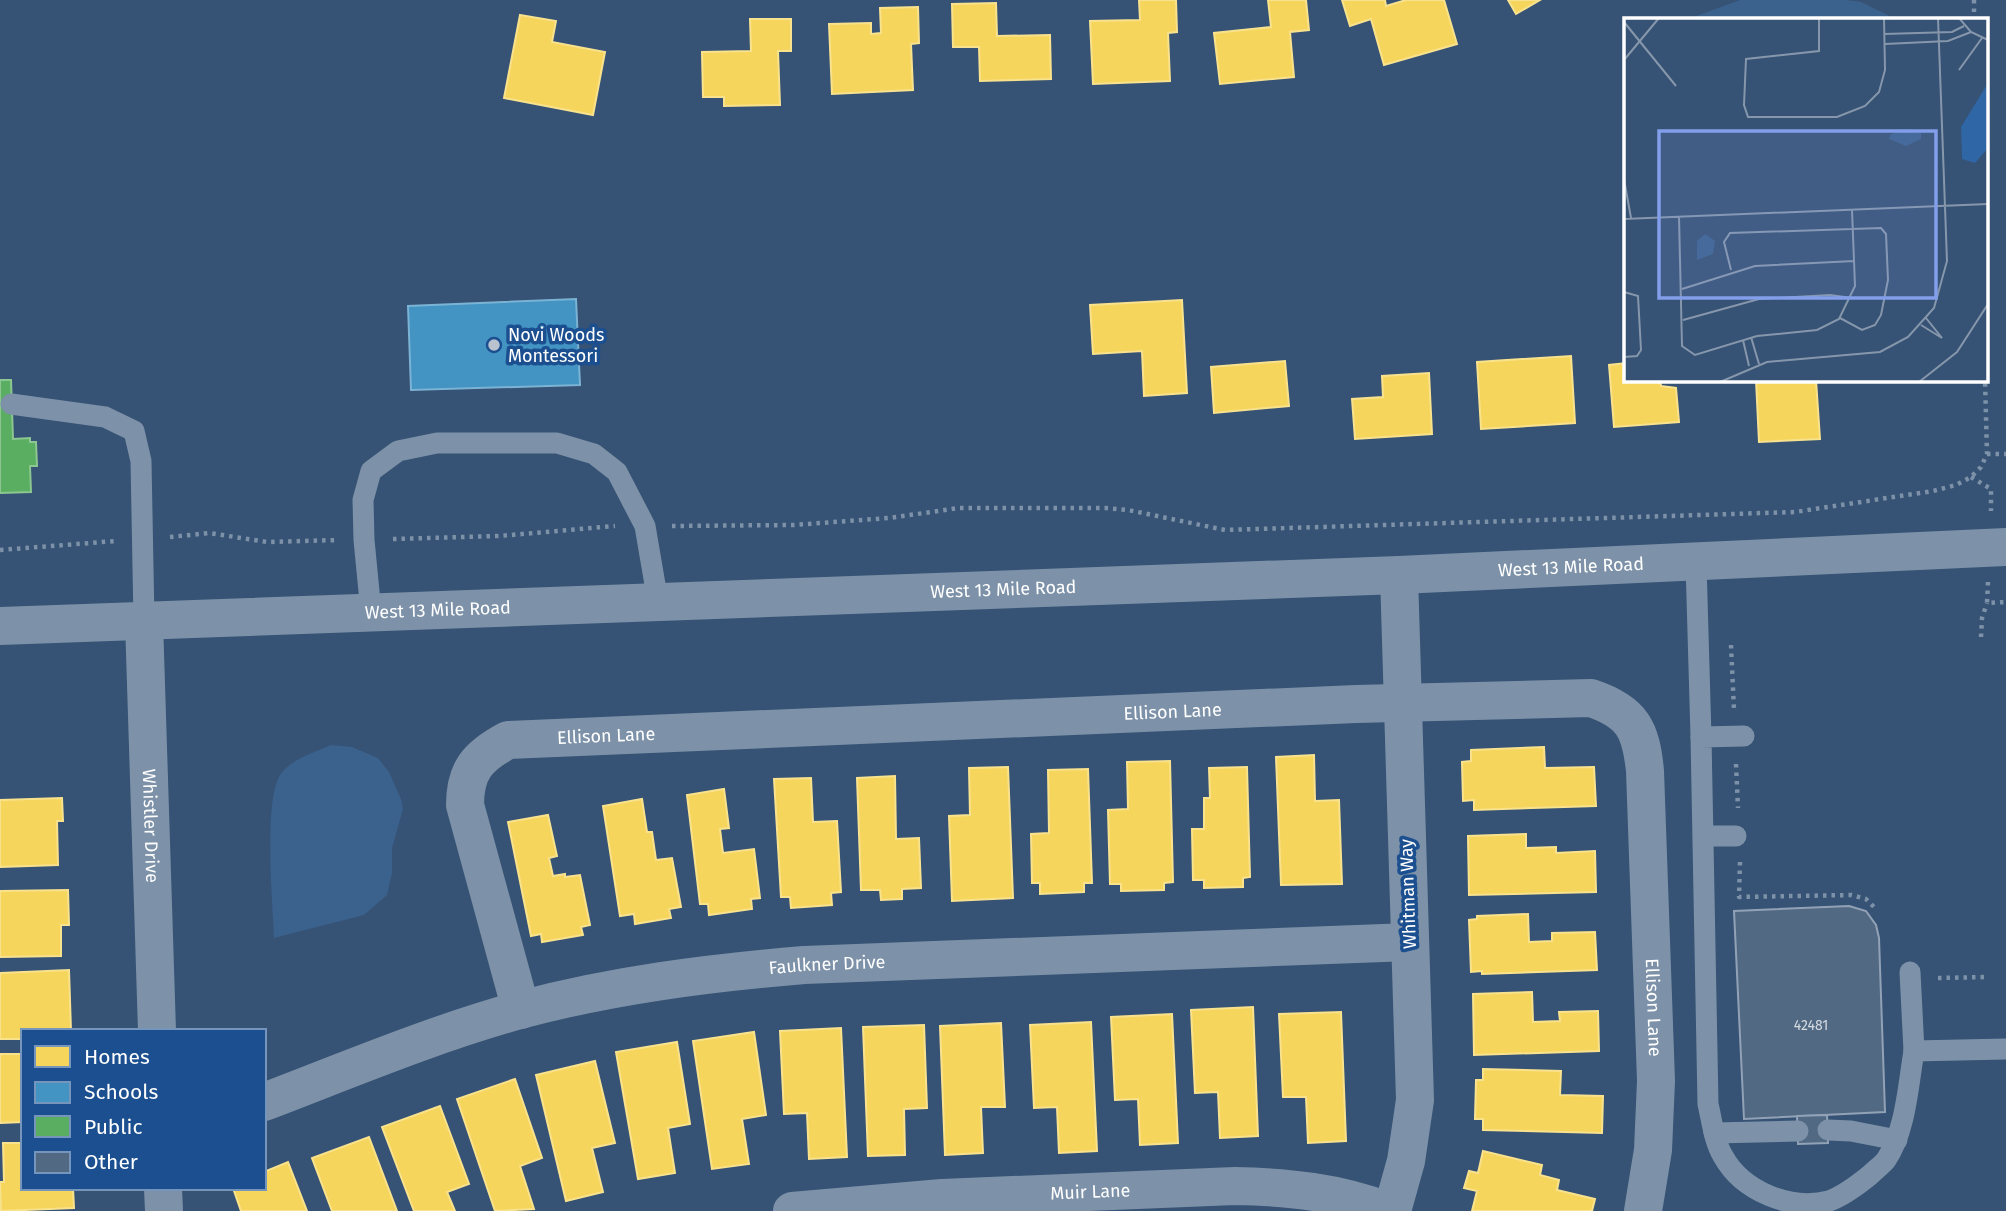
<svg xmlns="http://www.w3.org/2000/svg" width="2006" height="1211" font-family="'Fira Sans',sans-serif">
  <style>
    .water { fill: #3b618d }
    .homes { fill: #f6d55c; stroke: #f9e28d; stroke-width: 2 }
    .schools { fill: #4393c3; stroke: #7bb3d5; stroke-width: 2 }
    .public { fill: #5aae61; stroke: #8cc690; stroke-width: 2 }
    .building { fill: #526984; stroke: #92a2b6; stroke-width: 2 }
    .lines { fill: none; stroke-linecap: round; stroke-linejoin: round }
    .path { stroke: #7d92a8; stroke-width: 4.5; stroke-dasharray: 3.5 5; stroke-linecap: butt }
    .service { stroke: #7d92a8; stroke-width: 21 }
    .minor { stroke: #7d92a8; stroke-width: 38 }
    .tertiary { stroke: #7d92a8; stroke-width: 38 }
    .poi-dot { fill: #b9c2ce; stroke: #1b4f8f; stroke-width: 2.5 }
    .labels { text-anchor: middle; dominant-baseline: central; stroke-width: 7; stroke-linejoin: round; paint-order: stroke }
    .number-label { font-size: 14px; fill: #d4dae0 }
    .poi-label { font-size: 18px; fill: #fff; stroke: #1b4f8f; text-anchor: start }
    .street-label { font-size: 18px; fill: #fff; stroke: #1b4f8f }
    .inset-road { fill: none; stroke: #8697ac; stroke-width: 2 }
    .view { fill: #839eea; fill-opacity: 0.15; stroke: #839eea; stroke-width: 3.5 }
    .inset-edge { fill: none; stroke: #fff; stroke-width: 3.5 }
  </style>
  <rect width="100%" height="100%" fill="#365274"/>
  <!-- water -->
  <g class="water">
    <path d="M1740,0H1847L1861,2L1896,19H1688Z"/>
    <path d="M331,745L352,747L378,758L389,772L401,799L403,809L392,848V873L387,895L364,915L274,938C273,906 262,792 283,771C295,758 315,752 331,745Z"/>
  </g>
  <!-- homes -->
  <g class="homes">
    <path d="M1139,0H1176L1177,32L1168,33L1170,81L1093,84L1090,21L1140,20Z"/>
    <path d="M1268,0H1306L1309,30L1290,32L1294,77L1220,84L1214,33L1271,27Z"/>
    <path d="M1342,0H1385L1386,6L1406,0H1444L1457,44L1384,65L1371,19L1350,26Z"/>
    <path d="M1508,0H1540L1516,14Z"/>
    <path d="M996,3L997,36L1050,35L1051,79L980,81L979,47H953L952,4Z"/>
    <path d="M918,7L919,43L911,44L913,90L832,94L829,24L871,23V34L881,33L880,8Z"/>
    <path d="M520,15L556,21L552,42L605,52L593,115L504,98Z"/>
    <path d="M750,19H791V51H778L780,105L724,106V97H703L702,52L751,51Z"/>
    <path d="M1182,300L1187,393L1144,396L1142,351L1093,354L1090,305Z"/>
    <path d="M1571,356L1575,423L1481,429L1477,362Z"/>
    <path d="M1285,361L1289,406L1214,413L1211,367Z"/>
    <path d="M1626,363V380H1660L1661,386L1676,388L1679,422L1614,427L1609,365Z"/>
    <path d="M1429,373L1432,434L1355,439L1352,399L1383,397L1382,376Z"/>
    <path d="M1756,380H1816L1820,439L1759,442Z"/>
    <path d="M1544,747L1545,768L1594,767L1596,806L1474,810V800L1463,801L1462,762L1471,761V750Z"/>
    <path d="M1314,755L1315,801L1339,800L1342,884L1281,885L1276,757Z"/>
    <path d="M1170,761L1173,882L1164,883V890L1121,891V884H1110L1108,810L1128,809L1127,762Z"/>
    <path d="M1008,767L1013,898L952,901L949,816L970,815L969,768Z"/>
    <path d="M1247,767L1250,877L1243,878V887L1204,888V880H1193L1192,829H1204V798H1210L1209,768Z"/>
    <path d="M1088,769L1092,883H1084V892L1040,894V883H1032L1031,834L1049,833L1048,770Z"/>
    <path d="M895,776L896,839L919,838L921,888L902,889V899L881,900L880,890H861L857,778Z"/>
    <path d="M811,778L813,822L837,821L841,892L831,893L832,905L791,908L790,897H781L774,779Z"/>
    <path d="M724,789L729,828L720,829L723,853L754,849L760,898L751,899L752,909L709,915L708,904H700L687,795Z"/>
    <path d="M62,798L63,821H57L58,865L0,867V800Z"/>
    <path d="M642,799L647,832H652L656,860L672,858L681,907L669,909L671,918L635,924L634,914L620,916L603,806Z"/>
    <path d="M548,815L557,856L549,858L553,876L565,874V877L580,875L590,925L581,927L583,935L542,942L541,934L531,936L508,822Z"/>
    <path d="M1526,834V848L1556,847V853L1595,851L1596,892L1469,895L1468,836Z"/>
    <path d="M68,890L69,925H61V956L0,957V891Z"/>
    <path d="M1528,914L1529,942L1552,941V933L1595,932L1597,970L1482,974V971L1471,972L1469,920L1477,919V916Z"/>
    <path d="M69,970L71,1031H23V1039H0V973Z"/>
    <path d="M1532,992L1533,1022L1560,1021L1559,1012L1598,1011L1599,1051L1474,1055L1473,994Z"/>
    <path d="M1253,1007L1258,1136L1220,1138L1218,1092L1195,1093L1191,1010Z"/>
    <path d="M1341,1012L1346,1141L1308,1143L1306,1097H1283L1279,1014Z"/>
    <path d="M1172,1014L1178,1143L1140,1145L1138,1099L1115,1100L1111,1017Z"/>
    <path d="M1091,1022L1097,1151L1059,1153L1057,1107L1034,1108L1030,1025Z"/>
    <path d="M1001,1023L1005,1107H981L983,1153L945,1155L940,1026Z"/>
    <path d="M924,1025L927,1108L904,1109L905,1155L868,1156L863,1027Z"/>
    <path d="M841,1028L847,1157L809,1159L807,1113L784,1114L780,1031Z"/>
    <path d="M754,1032L766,1115L742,1119L749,1164L712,1169L693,1041Z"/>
    <path d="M677,1042L690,1124L668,1128L675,1173L638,1179L616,1052Z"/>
    <path d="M0,1054H23V1122L0,1123Z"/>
    <path d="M595,1061L615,1143L592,1148L603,1192L566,1201L536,1075Z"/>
    <path d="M1483,1069L1561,1071L1560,1095L1603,1096L1602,1133L1483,1130V1119H1475L1476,1080H1483Z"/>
    <path d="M515,1079L542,1158L520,1166L534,1209L495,1211L457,1099Z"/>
    <path d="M440,1106L469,1184L447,1192L455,1211H414L382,1127Z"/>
    <path d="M369,1137L397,1211H332L312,1158Z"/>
    <path d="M3,1143H23V1188H73L74,1208L1,1211L0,1182H4Z"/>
    <path d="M1483,1151L1542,1165L1540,1175L1559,1180L1557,1190L1595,1199L1592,1211H1472L1477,1191L1464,1188L1469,1171L1478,1173Z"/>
    <path d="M288,1162L307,1211H241L233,1188H264V1172Z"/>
  </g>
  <!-- schools -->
  <path class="schools" d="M576,299L580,385L411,390L408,306Z"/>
  <!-- public -->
  <path class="public" d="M0,380H11L13,439L30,438V442H36L37,466H30L31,492L0,493Z"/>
  <!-- building -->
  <g class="building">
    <path d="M1849,906L1866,911L1876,925L1879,938L1885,1112L1744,1119L1734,911Z"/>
    <path d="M1827,1115L1828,1143L1798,1144L1797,1116Z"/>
  </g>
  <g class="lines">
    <!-- path -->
    <g class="path">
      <path d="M1974,0V19"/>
      <path d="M1987,454H2006"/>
      <path d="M1971,477L1991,489V511"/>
      <path d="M672,526L793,525L889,518L959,508H1106L1128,510L1225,530L1795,512L1933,491L1956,485L1971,477L1981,467L1987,454L1985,380"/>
      <path d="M170,537L209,533L267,542L339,540"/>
      <path d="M393,539L499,536L615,526"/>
      <path d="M0,550L116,541"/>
      <path d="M1988,582L1987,603L2006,602"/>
      <path d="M1981,637L1982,618L1987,603"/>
      <path d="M1731,645L1734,710"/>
      <path d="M1736,764L1738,808"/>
      <path d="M1740,862L1739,897L1851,895L1866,899L1874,907"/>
      <path d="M1938,978L1989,977"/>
    </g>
    <!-- service -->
    <g class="service">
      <path d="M11,404L105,417L134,431L141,461L144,621"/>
      <path d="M1696,563L1701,737"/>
      <path d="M371,612L364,540L363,500L371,471L398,451L437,443H557L594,454L617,472L645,526L658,602"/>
      <path d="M1744,736L1701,737L1708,1104C1712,1121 1714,1141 1723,1156C1742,1191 1790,1211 1829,1201C1843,1196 1859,1184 1870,1175C1875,1170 1882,1165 1886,1160C1906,1130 1908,1086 1914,1051"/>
      <path d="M1704,836H1736"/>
      <path d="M1910,972L1914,1051L2006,1049"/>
      <path d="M1828,1130L1851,1131L1897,1140"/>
      <path d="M1714,1133L1798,1131"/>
    </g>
    <!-- minor -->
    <g class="minor">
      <path id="s1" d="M144,621L157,1031"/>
      <path id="s2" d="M521,1010L465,805C465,770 478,756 508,740L1356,704L1591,698C1633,712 1641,730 1645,771L1656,1081L1653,1150L1643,1211"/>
      <path id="s3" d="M264,1102C348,1070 433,1034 520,1010C613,985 709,973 804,965L1410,942"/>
      <path d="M163,1188L164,1211"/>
      <path id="s4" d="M792,1211L942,1198L1235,1186C1287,1187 1338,1192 1387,1211"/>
      <path d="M1392,1211L1406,1161L1415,1100L1399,575"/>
    </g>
    <!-- tertiary -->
    <path class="tertiary" id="s5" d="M0,626L1399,575L2006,547"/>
  </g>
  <!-- markers -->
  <circle class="poi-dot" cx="494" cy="345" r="7"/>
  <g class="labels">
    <!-- number labels -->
    <g class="number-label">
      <text x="1811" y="1025">42481</text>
    </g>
    <!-- poi labels -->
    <g class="poi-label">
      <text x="508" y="335">Novi Woods<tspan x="508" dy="21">Montessori</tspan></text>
    </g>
    <!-- street labels -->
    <g class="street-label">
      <text stroke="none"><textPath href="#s5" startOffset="1572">West 13 Mile Road</textPath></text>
      <text stroke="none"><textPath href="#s5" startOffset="1004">West 13 Mile Road</textPath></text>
      <text stroke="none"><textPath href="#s5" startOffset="438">West 13 Mile Road</textPath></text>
      <text stroke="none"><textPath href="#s2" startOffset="961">Ellison Lane</textPath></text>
      <text stroke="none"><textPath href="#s2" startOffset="394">Ellison Lane</textPath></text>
      <text stroke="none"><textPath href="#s1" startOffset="205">Whistler Drive</textPath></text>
      <text transform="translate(1408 894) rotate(-92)">Whitman Way</text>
      <text stroke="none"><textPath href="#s3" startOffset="583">Faulkner Drive</textPath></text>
      <text stroke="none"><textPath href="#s2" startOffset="1715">Ellison Lane</textPath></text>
      <text stroke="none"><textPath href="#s4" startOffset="299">Muir Lane</textPath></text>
    </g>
  </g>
  <!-- overview -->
  <g transform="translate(1624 18)">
    <rect width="364" height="364" fill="#365274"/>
    <path d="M364,65V130L351,145L338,141L337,109Z" fill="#2f66a5"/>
    <path d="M280,111L297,115V121L282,128L265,121L266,117ZM81,216L91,223L89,236L73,242V223Z" fill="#3b618d"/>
    <path class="inset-road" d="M195,0V33L122,41L120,87L124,99H213L241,88L255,74L261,52L260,0M335,0L347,14L364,22M0,4L52,68M260,16L328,14L340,8M261,26L324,23L347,14M0,42L35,0M335,52L358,20M0,161L7,200M55,199L58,328L71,337L133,318L193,312L215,301L231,268L228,192M0,201L364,186M107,252L100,224L106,215L257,210L262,216L264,262L257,297L251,307L238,312L216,300M58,271L131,248L230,243M0,274L14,278L17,332L13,338L0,339M59,302L135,281L206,277L228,280M297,307L318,320L302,300M127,319L135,346M119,322L125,348M96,364L143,344L256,334L284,319L310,290L323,243L314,0M295,364L333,334L364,286"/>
    <path class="view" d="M35,113H312V280H35Z"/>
    <rect width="364" height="364" class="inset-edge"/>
  </g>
  <!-- legend -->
  <rect x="21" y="1029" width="245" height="161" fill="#1b4f8f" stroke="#7695bc" stroke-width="2"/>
  <rect x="35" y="1046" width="35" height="21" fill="#f6d55c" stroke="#7695bc" stroke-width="2"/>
  <text x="84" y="1064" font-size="21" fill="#ffffff">Homes</text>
  <rect x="35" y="1082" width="35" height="21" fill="#4393c3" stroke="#7695bc" stroke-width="2"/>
  <text x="84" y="1099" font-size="21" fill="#ffffff">Schools</text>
  <rect x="35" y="1116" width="35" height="21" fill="#5aae61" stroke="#7695bc" stroke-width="2"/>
  <text x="84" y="1134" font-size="21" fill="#ffffff">Public</text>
  <rect x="35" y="1152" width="35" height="21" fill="#526984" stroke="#7695bc" stroke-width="2"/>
  <text x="84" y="1169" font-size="21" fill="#ffffff">Other</text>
</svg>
